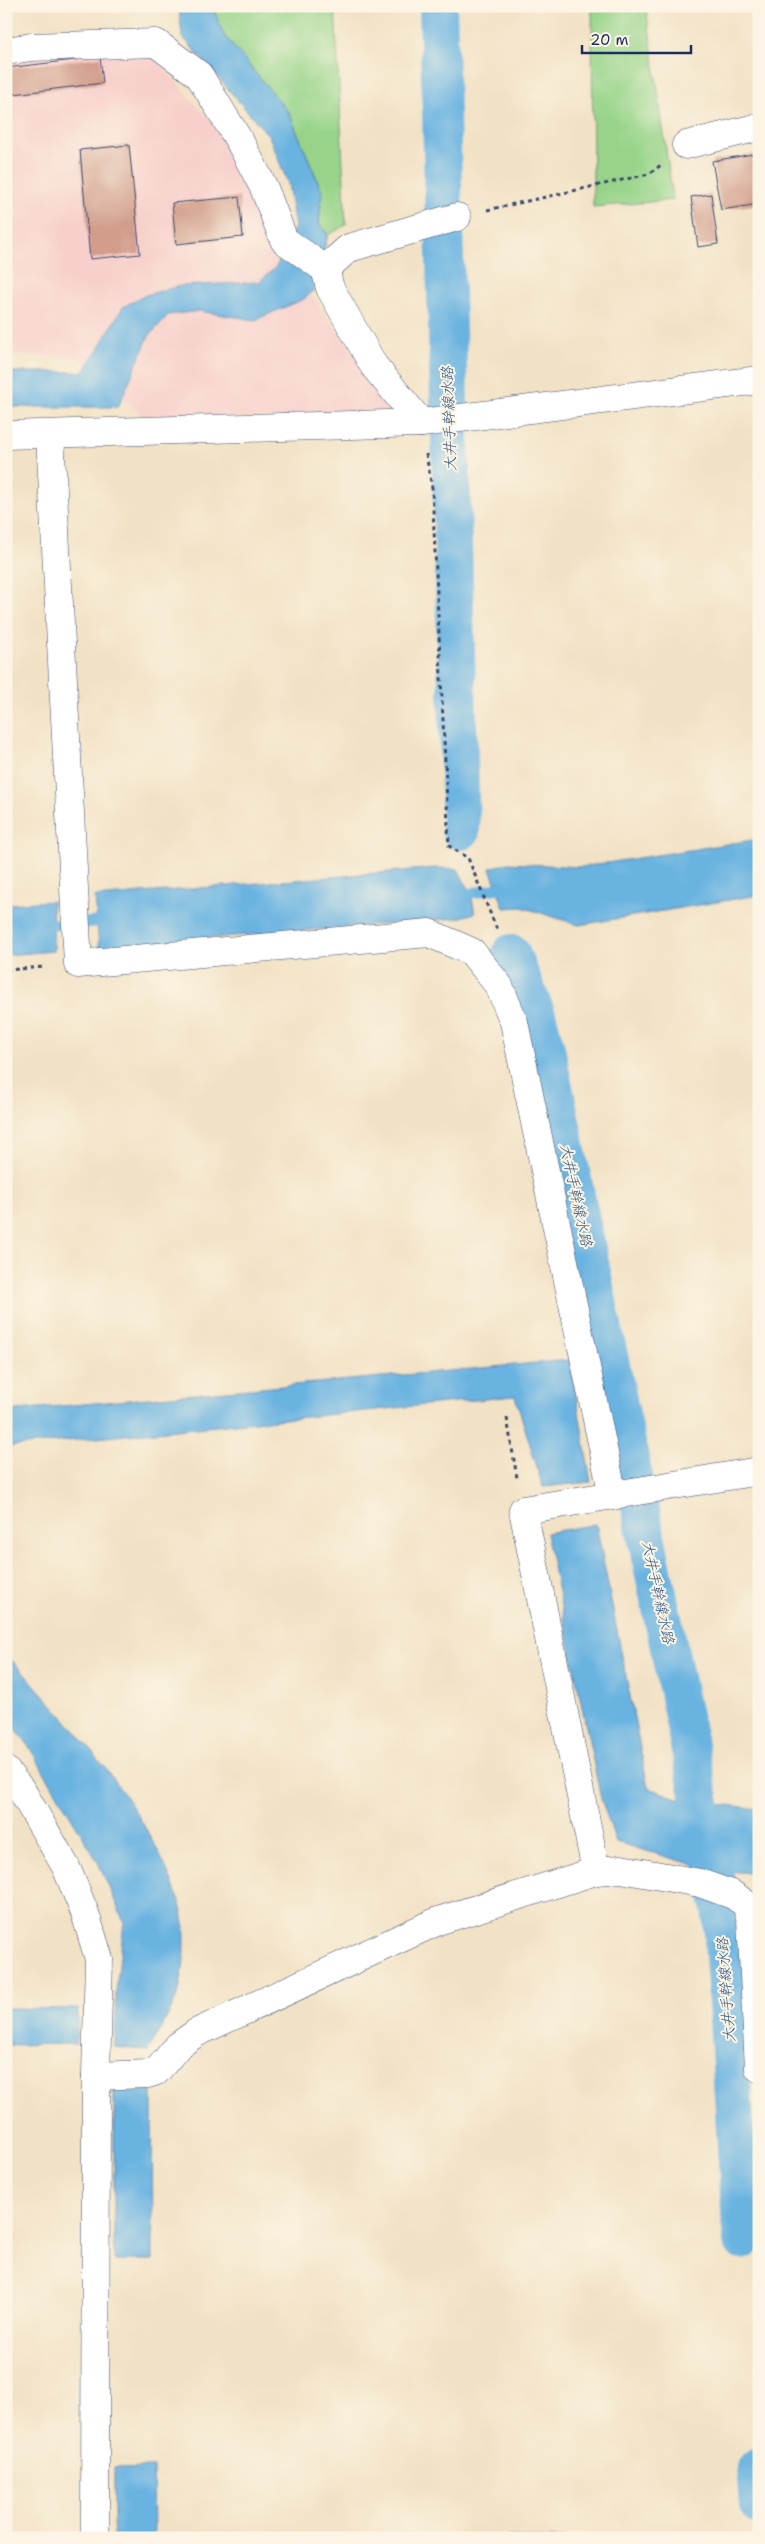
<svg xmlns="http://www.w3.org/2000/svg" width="765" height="2544" font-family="'Shantell Sans','Klee One',sans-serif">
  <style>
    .built { fill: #f7d0cb }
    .green { fill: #97d489; stroke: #598274 }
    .water { fill: #69b3e1; stroke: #4271a0 }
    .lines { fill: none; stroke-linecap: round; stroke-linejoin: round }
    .stream { stroke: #69b3e1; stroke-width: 11 }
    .canal { stroke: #69b3e1; stroke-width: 38 }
    .building { fill: #d29d8b }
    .street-casing { stroke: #3b4a6d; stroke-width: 29 }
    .path { stroke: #3b4a6d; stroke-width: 3; stroke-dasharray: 4 4; stroke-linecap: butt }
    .street { stroke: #fff; stroke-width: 28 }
    .labels { text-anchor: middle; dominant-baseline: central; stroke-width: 4; stroke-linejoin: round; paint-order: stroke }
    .water-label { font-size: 15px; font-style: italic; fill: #325785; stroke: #fcf5e5 }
  </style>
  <rect width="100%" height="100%" fill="#fcf5e5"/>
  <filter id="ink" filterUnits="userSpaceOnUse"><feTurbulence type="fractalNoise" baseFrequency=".02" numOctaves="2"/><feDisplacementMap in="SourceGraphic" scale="10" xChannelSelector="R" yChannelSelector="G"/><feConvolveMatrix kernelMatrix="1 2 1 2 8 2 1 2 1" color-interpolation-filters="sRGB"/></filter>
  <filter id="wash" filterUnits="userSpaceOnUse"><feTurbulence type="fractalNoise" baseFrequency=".0096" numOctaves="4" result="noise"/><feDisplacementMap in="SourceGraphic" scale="20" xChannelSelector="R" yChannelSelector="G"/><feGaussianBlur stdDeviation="1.12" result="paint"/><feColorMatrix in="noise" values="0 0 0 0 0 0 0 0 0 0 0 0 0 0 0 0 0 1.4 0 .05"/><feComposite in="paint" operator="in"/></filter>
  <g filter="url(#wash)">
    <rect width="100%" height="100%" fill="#f2e2c5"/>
    <!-- built -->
    <path class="built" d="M147,49L231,144L275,244L399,417L144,418L78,357L6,355V61Z"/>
    <!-- green -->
    <g class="green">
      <path d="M212,6H335L346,225L328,235L319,223L322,191L289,113L224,35Z"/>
      <path d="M592,6H646L673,200L593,207Z"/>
    </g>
    <!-- water -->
    <g class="water">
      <path d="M179,6H212L224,35L289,113L322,191L319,223L328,235L313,291L304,299L255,320L199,311L168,315L149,336L118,407H6V372H84L123,307L146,295L180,286L259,282L276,267L295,227L288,183L269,136L182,36Z"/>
      <path d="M759,839V895L579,925L522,907L504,908L490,868L508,863L581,867Z"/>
      <path d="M436,868L458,869L471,895L475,913L458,918L99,947L95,897Z"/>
      <path d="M52,901L54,951L6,955V904Z"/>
      <path d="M570,1360L591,1482L543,1487L515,1396L6,1447V1411Z"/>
      <path d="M596,1524L648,1788L683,1800L695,1865L616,1842L601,1799L546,1533Z"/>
      <path d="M6,1654C74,1728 148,1806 180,1904C188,1930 185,1960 180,1986C177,2003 157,2034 148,2051L115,2047L116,1991L124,1922L98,1862L25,1740L6,1719Z"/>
      <path d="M720,1804L759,1809V1874L730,1871Z"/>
      <path d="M6,2008L78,2009L76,2044L6,2045Z"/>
      <path d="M135,2089L152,2090L153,2260H114V2090Z"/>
      <path d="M153,2467L154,2537L744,2538H114V2468Z"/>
    </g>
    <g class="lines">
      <!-- stream -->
      <g class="stream">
        <path d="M456,896C475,894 492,887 511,887"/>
        <path d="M53,925L111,921"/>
      </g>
      <!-- canal -->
      <g class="canal">
        <path d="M438,6L461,831"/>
        <path d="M511,953L537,1015L546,1049L714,1867L722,1922L742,2241"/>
        <path d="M756,2468L759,2505"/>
      </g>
    </g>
    <g id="blocks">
      <!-- building -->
      <g class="building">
        <path d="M100,57L103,83L6,95V68Z"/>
        <path d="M129,145L140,254L90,259L80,150Z"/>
        <path d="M759,153V204L721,210L712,161Z"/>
        <path d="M711,194L718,244L698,247L691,197Z"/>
        <path d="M239,197L243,237L176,244L172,203Z"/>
      </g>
    </g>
  </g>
  <g filter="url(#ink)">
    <use href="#blocks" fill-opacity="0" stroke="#3b4a6d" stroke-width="1"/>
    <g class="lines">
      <!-- street casing -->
      <g class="street-casing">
        <g id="street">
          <path d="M6,51L31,47L156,43L199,75L240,142L264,188L284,240L325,269L330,288L374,366L421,423"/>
          <path d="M686,145L759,127"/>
          <path d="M325,269L349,248L457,217"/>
          <path d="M6,435L421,423L759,380"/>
          <path d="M50,435L78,964L429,933L472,952L499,986L514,1022L613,1496"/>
          <path d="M6,1771L22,1791L66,1867L85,1913L99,1959L96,2076L95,2538"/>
          <path d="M596,1871L523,1510L759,1471"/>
          <path d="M96,2076L148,2074L157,2071L178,2046L196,2033L438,1921L596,1871L621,1869L700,1883L733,1895L746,1904L751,1920L759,2068"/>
        </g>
      </g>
      <!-- path -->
      <g class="path">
        <path d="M487,210L649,174L661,165"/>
        <path d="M426,454L432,488L449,846L468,858L497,930"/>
        <path d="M6,970L45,967"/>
        <path d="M507,1418L517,1478"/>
      </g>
      <!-- street -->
      <use href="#street" class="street"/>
    </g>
  </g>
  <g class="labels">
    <!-- water labels -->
    <g class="water-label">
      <text transform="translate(449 419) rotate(-92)">大井手幹線水路</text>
      <text transform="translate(576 1195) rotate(78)">大井手幹線水路</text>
      <text transform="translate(658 1592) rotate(78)">大井手幹線水路</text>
      <text transform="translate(726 1990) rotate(-94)">大井手幹線水路</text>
    </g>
  </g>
  <!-- margin -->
  <rect width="765" height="2544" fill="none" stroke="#fcf5e5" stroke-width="25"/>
  <!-- scale -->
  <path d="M582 45v8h109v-8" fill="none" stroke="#1b2f5e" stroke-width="2.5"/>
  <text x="590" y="45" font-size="15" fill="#1b2f5e" stroke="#fcf5e5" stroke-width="4" paint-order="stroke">20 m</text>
</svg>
